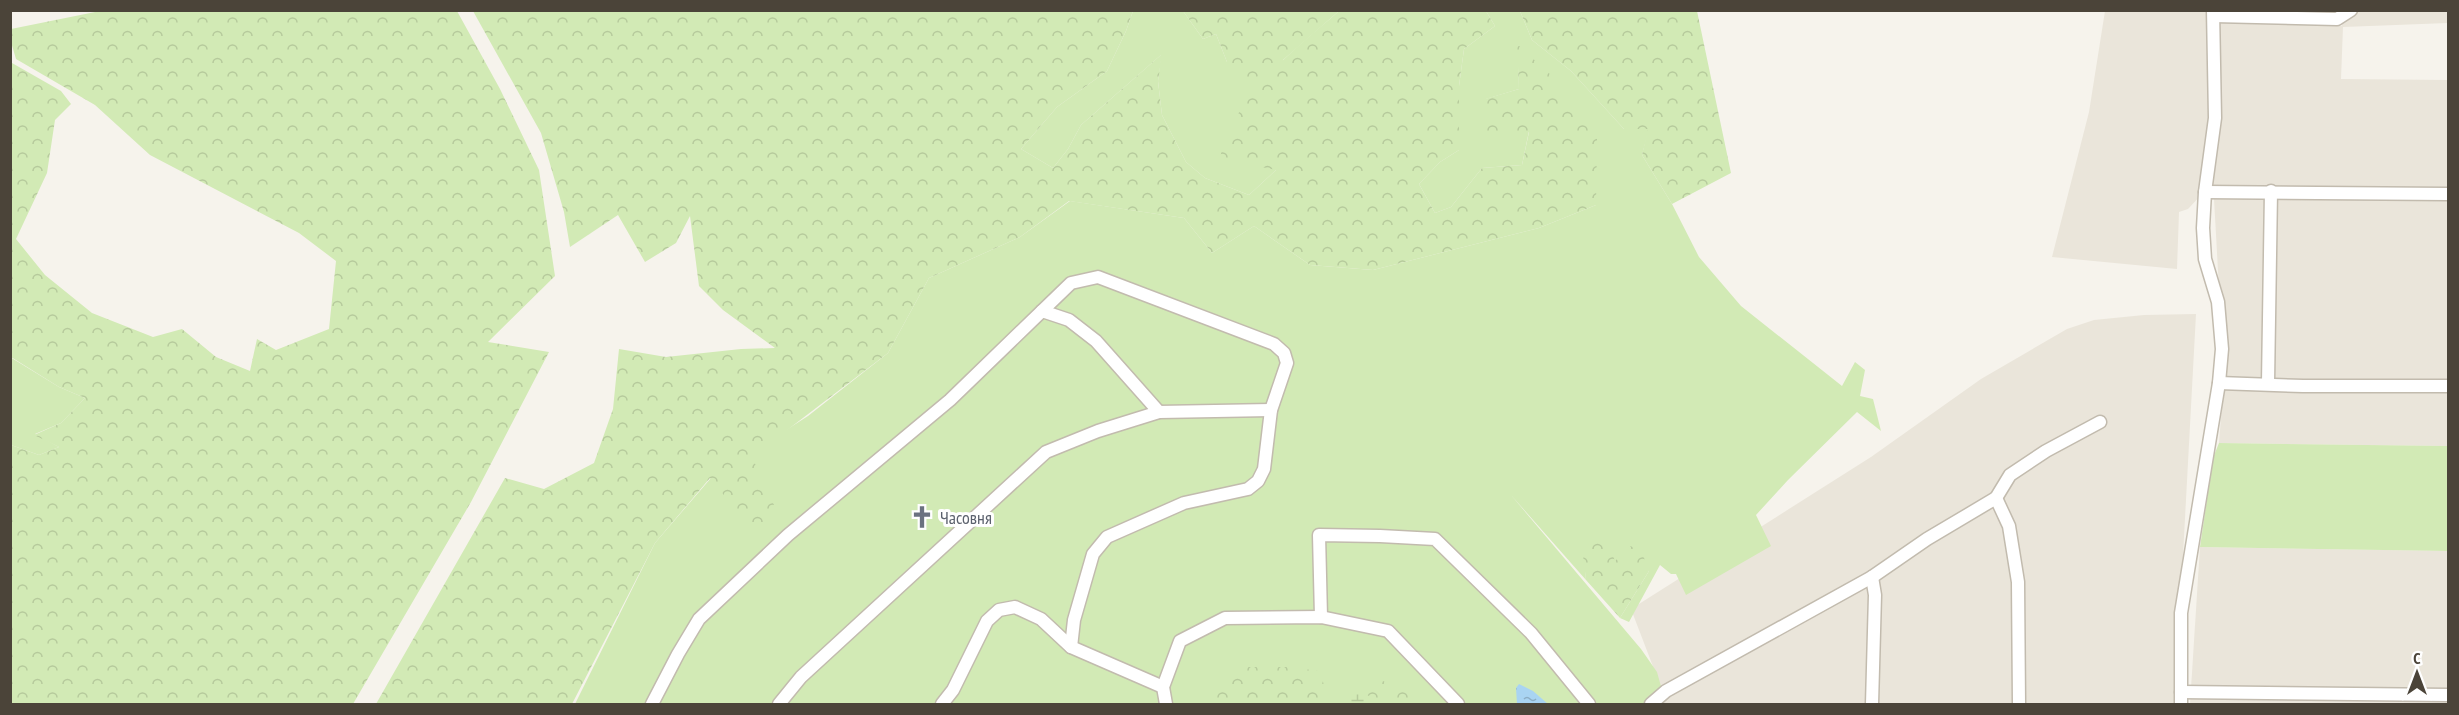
<svg xmlns="http://www.w3.org/2000/svg" width="2459" height="715" font-family="'PT Sans Narrow',sans-serif">
  <defs>
    <pattern id="forest-crowns" width="20" height="18" patternUnits="userSpaceOnUse" patternTransform="scale(1.5)"><rect width="20" height="18" fill="#d2eab5"/><path d="M2 6a3 3 0 1 1 6 0M12 15a3 3 0 1 1 6 0" fill="none" stroke="#b6ca9c"/></pattern>
    <pattern id="wetland-marsh" width="20" height="14" patternUnits="userSpaceOnUse" patternTransform="scale(1.5)"><rect width="20" height="14" fill="#d2eab5"/><path d="M1 5h8M5 5V1M11 12h8M15 12V8" fill="none" stroke="#b6ca9c"/></pattern>
    <pattern id="water-ripples" width="26" height="14" patternUnits="userSpaceOnUse" patternTransform="scale(1.5)"><rect width="26" height="14" fill="#a9d4f2"/><path d="M2 4q2-2 4 0t4 0M15 11q2-2 4 0t4 0" fill="none" stroke="#8caec5"/></pattern>
  </defs>
  <rect width="100%" height="100%" fill="#f6f3ec"/>
  <g fill="#eae5da">
    <path d="M2105,11H2209L2218,63L2219,22L2342,26L2337,11H2235H2448V23L2343,27L2341,79L2448,80V446L2219,443L2224,378L2213,181L2215,122L2203,193L2188,209L2179,212L2177,269L2052,257L2089,112Z"/>
    <path d="M2196,314L2175,704H1654L1662,690L1631,609L1871,457L1981,379L2067,329L2094,320L2144,315Z"/>
    <path d="M2200,547L2448,551V704H2190Z"/>
  </g>
  <g fill="#d2eab5">
    <path d="M1133,11H1183L1203,39L1216,34L1227,62L1332,11H1339L1283,60L1276,170L1249,195L1205,178L1186,162L1162,115L1158,81L1161,55L1081,125L1068,149L1053,168L1021,149L1057,107L1107,71L1126,31Z"/>
    <path d="M1486,11H1520L1532,40L1571,71L1624,129H1649L1642,155L1672,204L1699,257L1741,306L1842,386L1855,362L1865,370L1860,396L1873,399L1881,431L1857,412L1788,480L1756,515L1771,546L1686,595L1676,574H1671L1660,565L1629,622L1620,618L1649,571L1615,561L1585,569L1586,580L1511,495L1641,649L1657,672L1662,690L1643,704H575L655,543L711,478L808,416L888,353L929,278L1020,237L1070,201L1184,218L1212,253L1254,226L1310,265L1373,270L1539,228L1596,205L1518,45L1519,89L1486,99L1529,131L1522,165L1482,168L1451,207L1435,213L1419,184L1440,162L1459,150V86L1464,49L1495,26Z"/>
    <path d="M10,357L59,387L85,398L61,423L35,434L59,447L39,455L11,445Z"/>
    <path d="M2219,443L2448,446V551L2200,547L2213,458Z"/>
  </g>
  <g fill="url(#forest-crowns)">
    <path d="M105,10L457,11L500,89L539,170L555,276L488,342L549,352L471,502L353,704H11V445L39,455L59,447L34,435L61,423L85,398L59,387L11,357L12,63L61,91L71,104L55,120L47,173L16,239L45,275L92,313L153,337L182,329L216,357L250,371L257,339L276,350L329,329L336,261L299,233L150,155L95,105L16,59L11,42V29Z"/>
    <path d="M473,11H1133L1126,31L1107,71L1057,107L1021,149L1053,168L1068,149L1081,125L1162,54L1158,81L1162,115L1186,162L1205,178L1249,195L1276,170L1220,158C1234,95 1292,52 1339,11H1486L1495,26L1464,49L1459,86V150L1440,162L1419,184L1435,213L1451,207L1482,168L1522,165L1529,132L1487,138L1485,99L1519,89L1517,44L1552,76L1597,139L1596,205L1539,228L1373,270L1310,265L1254,226L1212,253L1184,218L1069,201L1020,237L929,278L888,353L752,457L774,505L758,537L710,478L655,543L572,704H376L505,478L544,489L594,463L613,409L619,349L666,357L741,349L775,348L723,310L699,286L690,216L676,243L645,262L618,215L570,247L564,212L541,133Z"/>
    <path d="M1183,11H1332L1248,85L1227,62L1216,34L1203,39Z"/>
    <path d="M1520,11H1697L1731,173L1672,204L1642,155L1648,129H1624L1571,71L1532,40Z"/>
    <path d="M1604,532L1615,561L1630,546L1641,550L1649,571L1620,618L1586,580L1583,555L1591,533Z"/>
    <path d="M1232,667H1290L1318,671C1325,680 1323,692 1331,700L1328,704H1200L1204,693Z"/>
    <path d="M1379,679L1421,700L1422,704H1386L1358,691L1367,682Z"/>
  </g>
  <path fill="url(#wetland-marsh)" d="M1358,691L1386,704C1371,704 1347,706 1335,698Z"/>
  <path fill="url(#water-ripples)" d="M1519,684L1533,691L1548,704H1517L1516,688Z"/>
  <g fill="none" stroke-linecap="round" stroke-linejoin="round">
    <g stroke="#c2bbae" stroke-width="15">
      <g id="minor">
        <path d="M2214,16L2337,19L2351,10"/>
        <path d="M2205,192L2448,194"/>
        <path d="M1042,311L1071,283L1098,277L1274,344L1284,353L1287,363L1271,410L1264,469L1258,481L1248,489L1184,503L1107,537L1093,554L1074,620L1071,647"/>
        <path d="M2219,383L2303,386H2448"/>
        <path d="M2268,383L2271,191"/>
        <path d="M1996,498L2009,526L2018,582L2019,704"/>
        <path d="M1321,617L1319,535L1380,536L1435,539L1531,633L1589,704"/>
        <path d="M2181,692L2448,695"/>
        <path d="M652,704L678,654L699,619L788,535L950,400L1042,311L1069,320L1096,341L1159,412"/>
        <path d="M779,704L801,677L1046,452L1098,431L1159,412L1271,410"/>
        <path d="M942,704L953,690L987,621L999,610L1015,607L1041,619L1071,647L1163,687"/>
        <path d="M1166,704L1163,687L1180,641L1225,618L1321,617L1388,631L1458,704"/>
        <path d="M1651,704L1666,691L1872,577L1927,539L1996,498L2010,475L2046,451L2100,422"/>
        <path d="M1872,704L1875,595L1872,577"/>
        <path d="M2181,704V613L2219,383L2222,349L2218,302L2205,259L2203,228L2205,192L2215,118L2213,10"/>
      </g>
    </g>
    <use href="#minor" stroke="#fff" stroke-width="12"/>
  </g>
  <defs>
    <g id="church-bare" transform="scale(1.8)"><path d="M-1.2-6h2.4v3.5h3.3v2.4h-3.3V6h-2.4V-.1h-3.3v-2.4h3.3Z" fill="#6b7280" stroke="#fff" stroke-width="2.5" paint-order="stroke"/></g>
  </defs>
  <g fill-rule="evenodd">
    <use href="#church-bare" x="922" y="517"/>
  </g>
  <g text-anchor="middle" dominant-baseline="central" stroke-width="6" stroke-linejoin="round" paint-order="stroke">
    <g font-size="18" fill="#5b616d" stroke="#fff" text-anchor="start">
      <text x="940" y="517">Часовня</text>
    </g>
  </g>
  <rect width="2459" height="715" fill="none" stroke="#4b4439" stroke-width="24"/>
  <g transform="translate(2417 673)" stroke="#ffffff" stroke-width="4.5" paint-order="stroke">
  <path d="M0-4.5L10 22L0 15L-10 22Z" fill="#4b4439"/>
  <text y="-9" font-size="16" font-weight="bold" text-anchor="middle" fill="#4b4439">С</text>
  </g>
</svg>
